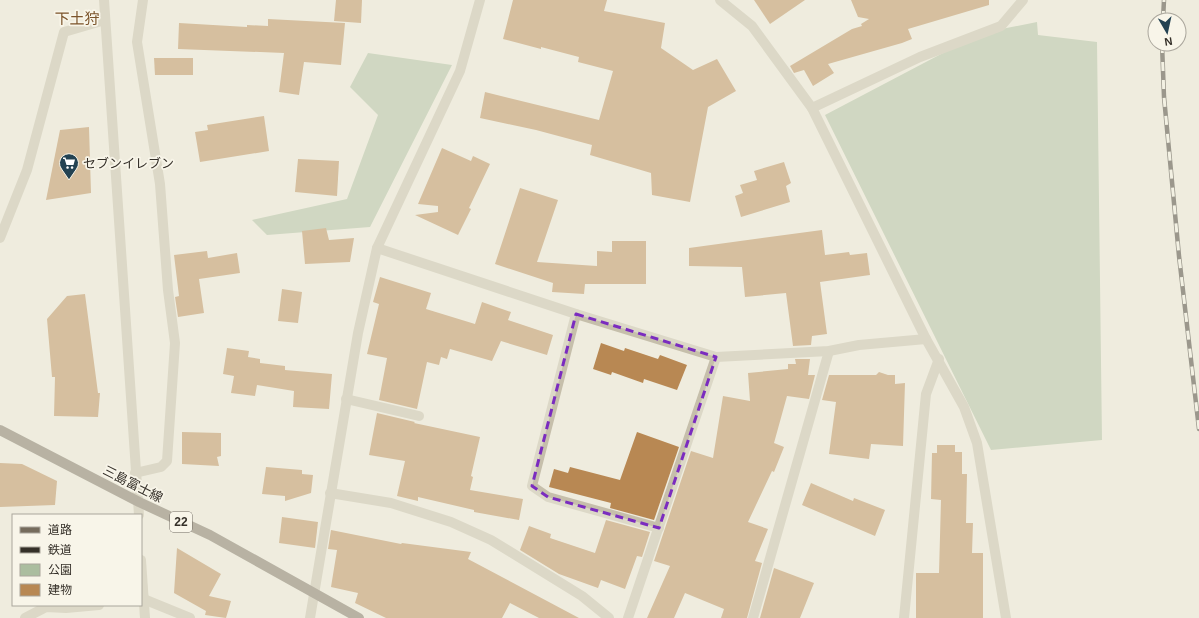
<svg xmlns="http://www.w3.org/2000/svg" width="1199" height="618" font-family="Helvetica,'Noto Sans JP',sans-serif">
  <rect width="100%" height="100%" fill="#efecde"/>
  <g fill="#abbd9f">
    <path d="M1037,22L1038,35L1097,42L1102,440L991,450L825,115L981,33Z"/>
    <path d="M368,53L452,65L370,227L267,235L252,220L347,199L378,115L350,87Z"/>
  </g>
  <g fill="#b88853">
    <path d="M336,0H362L361,23L334,21Z"/>
    <path d="M513,0H607L604,11L665,23L661,48L693,70L717,59L736,91L708,107L690,202L652,195L651,173L590,155L592,145L536,130L480,118L485,92L599,120L613,71L578,62L579,57L541,47V49L503,39Z"/>
    <path d="M754,0H805L770,24Z"/>
    <path d="M851,0H989V5L908,29L912,39L902,43L828,64L834,73L813,86L804,70L794,73L790,66L852,29L862,26L861,24L869,19L858,17Z"/>
    <path d="M268,19L345,23L341,65L304,62L299,95L279,92L284,53L178,49L179,23L247,27V25L268,26Z"/>
    <path d="M154,58H193V75H155Z"/>
    <path d="M264,116L269,151L200,162L195,132L208,130L207,125Z"/>
    <path d="M89,127L91,193L46,200L60,130Z"/>
    <path d="M442,148L471,161L473,156L490,164L469,208L471,209L458,235L415,215L438,212V206L418,204Z"/>
    <path d="M298,159L339,161L337,196L295,192Z"/>
    <path d="M784,162L791,183L786,186L790,202L741,217L735,196L743,193L740,185L757,180L754,171Z"/>
    <path d="M520,188L558,200L537,262L597,266V251L612,252V241H646V284H585L584,294L552,292L553,283L495,264Z"/>
    <path d="M326,228L329,240L354,238L350,262L305,264L302,231Z"/>
    <path d="M822,230L825,255L849,252L850,255L867,253L870,275L820,282L827,334L812,336L811,345L793,346L786,293L745,297L742,267L689,266V248Z"/>
    <path d="M207,251L208,258L237,253L240,273L199,279L204,313L178,317L175,297L179,296L174,255Z"/>
    <path d="M380,277L431,293L426,309L475,324L482,302L511,312L508,320L553,335L547,355L501,341L492,361L450,349L447,359L441,357L439,365L427,362L417,409L379,400L387,358L367,354L379,304L373,302Z"/>
    <path d="M282,289L302,292L298,323L278,321Z"/>
    <path d="M85,294L98,393H100L98,417L54,416L55,377H52L47,319L67,296Z"/>
    <path d="M601,343L624,351L625,348L658,359L660,355L687,365L677,390L644,379L643,383L612,372L611,375L593,369Z"/>
    <path d="M227,348L249,351L248,357L260,359V363L285,366V370L332,374L329,409L293,407L294,391L257,385L255,396L231,393L234,376L223,374Z"/>
    <path d="M795,359H810L808,375H815L809,399L787,396L774,443L784,447L774,472L772,471L748,522L768,529L755,561L762,563L747,618H721L724,609L685,593L674,618H647L670,566L654,561L691,451L713,458L723,396L750,401L748,373L788,369V364H796Z"/>
    <path d="M879,372L888,375H895V384L905,383L903,446L871,444L869,459L829,454L836,402L822,400L829,375H876Z"/>
    <path d="M377,413L415,422L414,423L480,437L471,476L473,477L470,490L523,499L519,520L474,512V510L418,497V501L397,496L405,461L369,455Z"/>
    <path d="M182,432L221,433V456L217,457L219,466L182,464Z"/>
    <path d="M637,432L679,447L654,520L610,508L611,503L549,487L554,469L568,473L570,467L620,480Z"/>
    <path d="M937,445H955V452H962V474H967L966,523H973L972,553H983V618H916V573H939L941,500L931,499L932,453H937Z"/>
    <path d="M0,463L22,464L57,481L55,505L0,507Z"/>
    <path d="M266,467L302,470V474L313,475L311,493L285,501V496L262,494Z"/>
    <path d="M811,483L853,501L854,498L885,510L875,536L802,505Z"/>
    <path d="M282,517L318,522L315,548L279,543Z"/>
    <path d="M606,520L650,532L642,557L637,556L625,589L601,580L598,588L559,574L520,550L529,526L551,534L550,538L595,553Z"/>
    <path d="M331,530L401,544L402,543L471,552L468,559L579,618H539L510,603L502,618H386L355,603L358,593L331,587L337,550L328,549Z"/>
    <path d="M177,548L221,574L209,596L231,601L226,618L205,615L206,611L174,593Z"/>
    <path d="M774,568L814,583L800,618H760Z"/>
  </g>
  <g fill="none" stroke-linecap="round" stroke-linejoin="round">
    <g stroke="#c6bfab" stroke-width="10">
      <path d="M0,238L27,170L64,32L105,20"/>
      <path d="M346,399L419,416"/>
      <path d="M330,493L391,503L451,522L491,540L582,596L609,618"/>
    </g>
    <g stroke="#c6bfab" stroke-width="10">
      <path d="M812,108L920,57L1001,26L1023,0"/>
      <path d="M377,248L576,314L716,357L829,351L859,345L926,339L812,108L752,26L720,0"/>
      <path d="M576,314L532,486L548,497L659,528"/>
      <path d="M135,473L161,467L167,461L175,343L168,290L160,184L137,42L143,0"/>
      <path d="M141,598L190,618"/>
      <path d="M25,618L46,607L66,608L99,605"/>
      <path d="M310,618L358,333L377,248L460,71L480,0"/>
      <path d="M628,618L716,357"/>
      <path d="M753,618L829,351"/>
      <path d="M904,618L926,394L939,359"/>
    </g>
    <g stroke="#c6bfab" stroke-width="10">
      <path d="M104,0L139,515"/>
      <path d="M926,339L964,407L977,443L1006,618"/>
      <path d="M141,560L145,618"/>
    </g>
    <path stroke="#756b5c" stroke-width="10" d="M0,430L139,502L210,535L359,618"/>
    <g stroke="#353029" stroke-width="4.5">
      <g id="rail">
        <path d="M1163,20L1164,0"/>
        <path d="M1162,44L1164,97L1179,256L1199,429"/>
      </g>
    </g>
    <use href="#rail" stroke="#f8f5e9" stroke-width="3" stroke-dasharray="9" stroke-linecap="butt"/>
  </g>
  <path d="M0 0H1199V618H0ZM576,314L716,357L659,528L548,497L532,486Z" fill="#efecde" fill-opacity=".55" fill-rule="evenodd"/>
  <path fill="none" stroke="#7b2cbf" stroke-width="3" stroke-dasharray="8 5" stroke-linejoin="round" d="M576,314L716,357L659,528L548,497L532,486Z"/>
  <defs>
    <g id="supermarket-pin" transform="scale(1)"><path d="M0 17L-7.5 6A9.5 9.5 0 1 1 7.5 6Z" fill="#234252" stroke="#f8f5e9"/><path d="M-6-5.5h2.5l.6 2H6L4.5 2H-2.5L-4.4-4H-6ZM-1.5 3.2a1.3 1.3 0 1 0 .1 0ZM3 3.2a1.3 1.3 0 1 0 .1 0Z" fill="#fff"/></g>
  </defs>
  <g fill-rule="evenodd">
    <use href="#supermarket-pin" x="69" y="163"/>
  </g>
  <g text-anchor="middle" dominant-baseline="central" stroke-width="3.5" stroke-linejoin="round" paint-order="stroke">
    <rect fill="#f8f5e9" stroke="#706b63" stroke-width="1" x="170" y="512" width="22" height="20" rx="3"/>
    <g font-size="12" font-weight="bold" fill="#353029">
      <text x="181" y="522">22</text>
    </g>
    <g font-size="13" fill="#353029" stroke="#f8f5e9" text-anchor="start">
      <text x="83" y="163">セブンイレブン</text>
    </g>
    <g font-size="13" fill="#353029" stroke="#f8f5e9">
      <text transform="translate(133 484) rotate(27)">三島富士線</text>
    </g>
    <g font-size="15" fill="#7b542b" stroke="#f8f5e9">
      <text x="77" y="18">下土狩</text>
    </g>
  </g>
  <rect x="12" y="514" width="130" height="92" fill="#f8f5e9" stroke="#aaa69c"/>
  <rect x="20" y="527" width="20" height="6" fill="#756b5c" stroke="#aaa69c"/>
  <text x="48" y="534" font-size="12" fill="#353029">道路</text>
  <rect x="20" y="547" width="20" height="6" fill="#353029" stroke="#aaa69c"/>
  <text x="48" y="554" font-size="12" fill="#353029">鉄道</text>
  <rect x="20" y="564" width="20" height="12" fill="#abbd9f" stroke="#aaa69c"/>
  <text x="48" y="574" font-size="12" fill="#353029">公園</text>
  <rect x="20" y="584" width="20" height="12" fill="#b88853" stroke="#aaa69c"/>
  <text x="48" y="594" font-size="12" fill="#353029">建物</text>
  <g transform="translate(1167 32) rotate(171)"><circle r="19" fill="#f8f5e9" stroke="#aaa69c"/>
  <path d="M0-3L7 15L0 10L-7 15Z" fill="#234252"/>
  <text y="-6" font-size="11" font-weight="bold" text-anchor="middle" fill="#353029">N</text>
  </g>
</svg>
